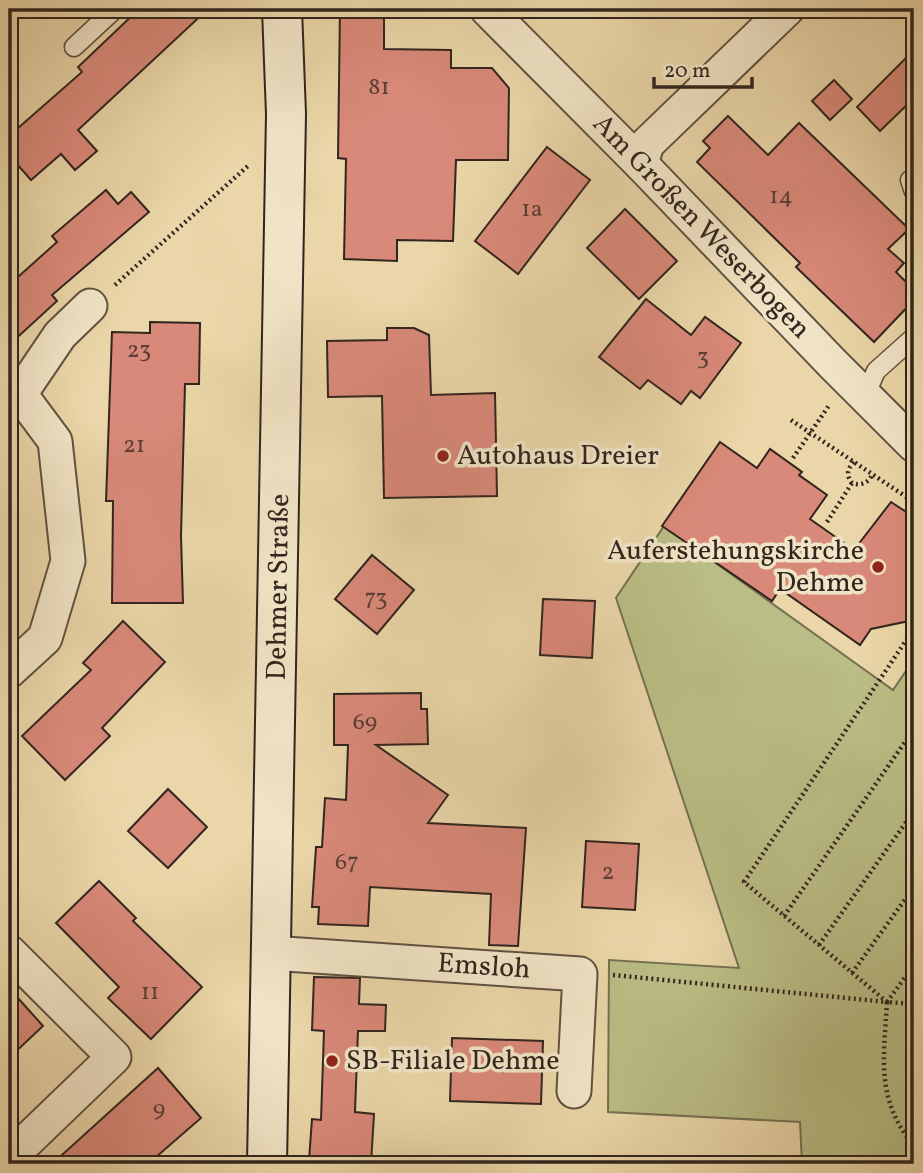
<svg xmlns="http://www.w3.org/2000/svg" width="923" height="1173" font-family="Vollkorn,serif">
  <rect width="100%" height="100%" fill="#ead6a8"/>
  <filter id="stains"><feTurbulence type="fractalNoise" baseFrequency=".00286" numOctaves="4"/><feColorMatrix values="0 0 0 0 .2 0 0 0 0 .09 0 0 0 0 .02 0 0 0 .5 -.17"/></filter>
  <radialGradient id="worn" r=".72"><stop offset=".6" stop-color="#630" stop-opacity="0"/><stop offset="1" stop-color="#630" stop-opacity=".3"/></radialGradient>
  <path fill="#babd85" stroke="#767152" stroke-width="2" d="M664,526L893,690L914,659V1164H802L800,1122L608,1112L609,960L739,968L616,598Z"/>
  <g fill="#d98979" stroke="#32251f" stroke-width="2">
    <path d="M139,9H208L78,130L97,151L75,170L61,154L31,180L9,155V136L82,72L78,67Z"/>
    <path d="M340,9H384V49L451,50V68H492L509,88L508,160H456L453,241L397,240V261L344,259L346,159L338,158Z"/>
    <path d="M914,50V98L880,131L857,107Z"/>
    <path d="M834,80L852,99L830,120L812,101Z"/>
    <path d="M728,116L768,155L799,123L909,229L888,249L904,263L896,272L914,290V300L874,342L796,267L800,263L697,162L710,148L703,141Z"/>
    <path d="M547,147L590,180L518,274L475,241Z"/>
    <path d="M106,190L118,204L131,192L149,212L52,295L57,301L9,345V285L57,242L52,236Z"/>
    <path d="M625,209L677,261L639,299L587,248Z"/>
    <path d="M646,299L691,335L705,317L741,343L700,398L691,391L681,404L648,380L640,389L599,357Z"/>
    <path d="M150,322L200,323L199,384H185L181,536L183,603H112L113,501H106L112,332L150,333Z"/>
    <path d="M387,328H414L429,335L431,395L495,393L497,496L384,498L382,396L328,397L327,341L387,340Z"/>
    <path d="M720,442L757,468L770,449L802,472L799,475L827,495L810,519L854,550L891,502L914,517V612L909,621L871,629L860,645L780,589L772,601L662,526Z"/>
    <path d="M372,555L414,590L377,634L335,599Z"/>
    <path d="M543,599L595,601L592,658L540,655Z"/>
    <path d="M123,621L165,662L102,728L110,736L65,780L22,736L91,670L83,663Z"/>
    <path d="M421,693V709H427L428,744L376,745L448,795L428,823L526,828L518,946L489,945L491,894L370,887L368,926L318,924L319,907H312L316,847H322L325,798L346,800L348,745H334V694Z"/>
    <path d="M168,789L207,827L168,868L128,831Z"/>
    <path d="M586,841L639,844L635,910L582,907Z"/>
    <path d="M99,881L136,918L133,921L202,987L151,1039L108,998L119,987L56,923Z"/>
    <path d="M314,977L360,978L359,1004L386,1005L385,1031H358L355,1112L374,1114L371,1164L309,1160L312,1119L321,1120L324,1031L312,1030Z"/>
    <path d="M9,988L43,1026L9,1058Z"/>
    <path d="M452,1038L543,1041L541,1104L450,1101Z"/>
    <path d="M158,1068L201,1118L148,1164H52Z"/>
  </g>
  <g fill="none" stroke-linecap="round" stroke-linejoin="round">
    <g stroke="#605141" stroke-width="21">
      <g id="lane">
        <path d="M74,47L115,9"/>
        <path d="M910,180L914,192"/>
        <path d="M865,396L876,371L914,337"/>
      </g>
    </g>
    <g stroke="#605141" stroke-width="37">
      <g id="street">
        <path d="M487,9L641,164L832,363L914,445"/>
        <path d="M641,164L647,144L787,9"/>
        <path d="M9,671L45,638L68,561L55,441L20,394L60,335L90,306"/>
        <path d="M9,952L114,1057L9,1158"/>
        <path d="M271,953L580,974L574,1091"/>
      </g>
    </g>
    <g stroke="#32251f" stroke-width="42">
      <path id="secondary" d="M267,1164L286,114L282,9"/>
    </g>
    <g stroke="#32251f" stroke-width="4.5" stroke-dasharray="2 3.5" stroke-linecap="butt">
      <path d="M115,285L249,165"/>
      <path d="M791,420L914,502"/>
      <path d="M793,458L830,404"/>
      <path d="M854,462C847,469 846,475 852,483C861,486 868,483 872,475"/>
      <path d="M907,507L914,488"/>
      <path d="M827,522L852,483"/>
      <path d="M784,916L914,729"/>
      <path d="M819,945L914,811"/>
      <path d="M852,973L914,887"/>
      <path d="M613,975L887,1002L744,882L909,636L914,633"/>
      <path d="M887,1002L914,965"/>
      <path d="M914,1004L887,1002C884,1058 875,1099 914,1146"/>
    </g>
    <use href="#lane" stroke="#f1e4c6" stroke-width="18"/>
    <use href="#street" stroke="#f1e4c6" stroke-width="33"/>
    <use href="#secondary" stroke="#f1e4c6" stroke-width="38"/>
  </g>
  <g fill="#8f2418" stroke="#f1e4c6" stroke-width="2.5">
    <circle cx="443" cy="456" r="7"/>
    <circle cx="878" cy="567" r="7"/>
    <circle cx="332" cy="1061" r="7"/>
  </g>
  <g text-anchor="middle" dominant-baseline="central" stroke-width="7" stroke-linejoin="round" paint-order="stroke">
    <g font-size="24" fill="#5c3e36">
      <text x="379" y="88">81</text>
      <text x="781" y="197">14</text>
      <text x="532" y="210">1a</text>
      <text x="139" y="351">23</text>
      <text x="703" y="358">3</text>
      <text x="134" y="446">21</text>
      <text x="376" y="599">73</text>
      <text x="365" y="723">69</text>
      <text x="347" y="863">67</text>
      <text x="608" y="873">2</text>
      <text x="150" y="993">11</text>
      <text x="159" y="1110">9</text>
    </g>
    <g font-size="28" fill="#32251f" stroke="#f1e4c6">
      <text transform="translate(701 227) rotate(46)">Am Großen Weserbogen</text>
      <text transform="translate(279 587) rotate(-89)">Dehmer Straße</text>
      <text transform="translate(484 967) rotate(4)">Emsloh</text>
    </g>
    <g font-size="28" fill="#32251f" stroke="#f1e4c6" text-anchor="start">
      <text x="457" y="456">Autohaus Dreier</text>
      <text x="864" y="551" text-anchor="end">Auferstehungskirche<tspan x="864" dy="32">Dehme</tspan></text>
      <text x="346" y="1061">SB-Filiale Dehme</text>
    </g>
  </g>
  <rect width="923" height="1173" fill="none" stroke="#ead6a8" stroke-width="35"/>
  <rect x="10" y="10" width="902" height="1152" fill="none" stroke="#32251f" stroke-width="3.5"/>
  <rect x="18" y="18" width="888" height="1138" fill="none" stroke="#32251f" stroke-width="2"/>
  <path d="M654 77v10h98v-10" fill="none" stroke="#32251f" stroke-width="3.5"/>
  <text x="664" y="77" font-size="21" fill="#32251f" stroke="#f1e4c6" stroke-width="5" paint-order="stroke">20 m</text>
  <rect width="100%" height="100%" filter="url(#stains)"/>
  <rect width="100%" height="100%" fill="url(#worn)"/>
</svg>
